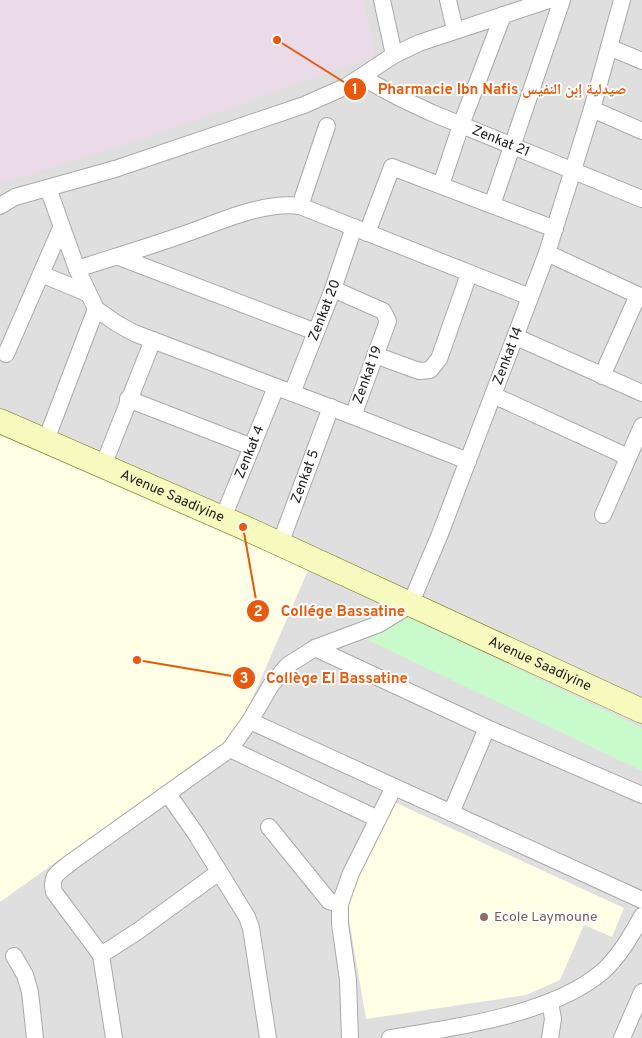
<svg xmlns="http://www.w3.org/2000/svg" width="642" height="1038" font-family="Overpass,'Noto Naskh Arabic',sans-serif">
  <rect width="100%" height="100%" fill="#f2efe9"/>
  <rect fill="#e0dfdf" x="0" y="0" width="642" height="1038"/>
  <path fill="#ebdbe8" d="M0,0H364L375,56L140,140L0,184Z"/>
  <g fill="#ffffe5">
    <path d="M0,435L308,570L238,732L0,902Z"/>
    <path d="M392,801L624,908L612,937L584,925L560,980L526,995L366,1019L345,896Z"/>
  </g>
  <path fill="#c8facc" d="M408,617L642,728V771L368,640Z"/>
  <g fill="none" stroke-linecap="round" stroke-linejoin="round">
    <g stroke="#a9a9a9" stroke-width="18">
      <g id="minor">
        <path d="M382,0L394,55"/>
        <path d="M448,0L455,30"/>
        <path d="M609,47L642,61"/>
        <path id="s1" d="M361,77L400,98L432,113L642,199"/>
        <path d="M592,109L642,131"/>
        <path d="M441,185L461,125L503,15"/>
        <path d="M48,188L77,269L96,309L116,323L134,333L353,416L468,461"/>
        <path d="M492,205L562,0"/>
        <path d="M0,206L15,197L115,169L304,105L347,86L394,55L419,43L549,0"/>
        <path d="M300,206L327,126"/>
        <path d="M367,233L392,167L555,229"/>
        <path d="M547,253L642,297"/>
        <path d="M119,257L316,332"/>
        <path d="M77,269C111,258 145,248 179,236C216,224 261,201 300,206L530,297"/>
        <path d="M41,274L87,293"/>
        <path d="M333,289L383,311L388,321L353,416"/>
        <path d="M516,337L642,393"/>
        <path d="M6,354L61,228"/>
        <path d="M375,355L419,371L430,370L439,359L469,274"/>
        <path d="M602,376L638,295"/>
        <path id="s2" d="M292,393L333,289L354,227"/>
        <path d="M493,395L628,457"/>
        <path d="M128,399L252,447"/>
        <path d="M46,440L96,309"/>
        <path d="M103,466L153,340"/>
        <path d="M603,515L642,426"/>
        <path id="s3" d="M223,518L276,387"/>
        <path id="s4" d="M280,544L331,407"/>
        <path d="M315,648L487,728L642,795"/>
        <path d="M250,721L642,900"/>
        <path d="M230,749L378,819"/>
        <path d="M168,794L196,834L247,917L251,928L268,1038"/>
        <path d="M451,813L487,728"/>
        <path d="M269,827L329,901L340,904"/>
        <path d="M101,955L138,931L219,872"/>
        <path d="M14,956L25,975L30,992L35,1038"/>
        <path id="s5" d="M114,1038L101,955L54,892C50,875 58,873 70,863L230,749L250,721L271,685L288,665L315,648L379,624L410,605L440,534L547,253L592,109L622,0"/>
        <path d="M350,1038L348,980L340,924V904L351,873L394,787"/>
        <path d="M390,1038C454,1028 553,1014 602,972C619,957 631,936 642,916"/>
        <path d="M550,1038L553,1019L550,1002"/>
        <path d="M622,1038L642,992"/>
      </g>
    </g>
    <g stroke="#707d05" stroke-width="25">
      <g id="secondary">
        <path id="s6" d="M0,421L243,527L642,711"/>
      </g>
    </g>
    <use href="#minor" stroke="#fff" stroke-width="16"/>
    <use href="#secondary" stroke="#f7fabf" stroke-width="24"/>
  </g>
  <circle fill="#8d6e63" stroke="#fff" stroke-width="2" cx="484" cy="917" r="5"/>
  <g text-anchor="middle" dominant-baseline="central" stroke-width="4" stroke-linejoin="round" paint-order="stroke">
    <g font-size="14" fill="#222" stroke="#fff">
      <text stroke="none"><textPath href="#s1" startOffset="154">Zenkat 21</textPath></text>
      <text stroke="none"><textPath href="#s2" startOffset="89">Zenkat 20</textPath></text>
      <text stroke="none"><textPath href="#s5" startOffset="902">Zenkat 14</textPath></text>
      <text transform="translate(368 375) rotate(-70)">Zenkat 19</text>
      <text stroke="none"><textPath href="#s3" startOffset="71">Zenkat 4</textPath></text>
      <text stroke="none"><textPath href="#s4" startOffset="72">Zenkat 5</textPath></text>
      <text stroke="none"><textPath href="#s6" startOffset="188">Avenue Saadiyine</textPath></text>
      <text stroke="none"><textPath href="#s6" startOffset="592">Avenue Saadiyine</textPath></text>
    </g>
    <g font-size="14" fill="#785e54" stroke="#fff" text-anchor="start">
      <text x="494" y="917">Ecole Laymoune</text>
    </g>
  </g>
  <path fill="none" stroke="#e8590c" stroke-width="2" d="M277 40L355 89M243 527L258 611M137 660L244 678"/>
  <g fill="#e8590c" stroke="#fff" stroke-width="2">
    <circle cx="277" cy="40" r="5"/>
    <circle cx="243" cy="527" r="5"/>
    <circle cx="137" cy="660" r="5"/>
    <circle cx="355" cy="89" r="12"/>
    <circle cx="258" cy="611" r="12"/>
    <circle cx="244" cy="678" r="12"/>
  </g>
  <g font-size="15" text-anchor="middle" font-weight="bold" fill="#fff">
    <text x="355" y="94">1</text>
    <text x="258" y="616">2</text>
    <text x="244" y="683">3</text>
  </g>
  <g font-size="15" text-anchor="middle" font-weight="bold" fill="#e8590c" stroke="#fff" stroke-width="4" stroke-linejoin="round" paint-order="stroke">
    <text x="502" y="94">Pharmacie Ibn Nafis صيدلية إبن النفيس</text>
    <text x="343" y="616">Collége Bassatine</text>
    <text x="337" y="683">Collège El Bassatine</text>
  </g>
</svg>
